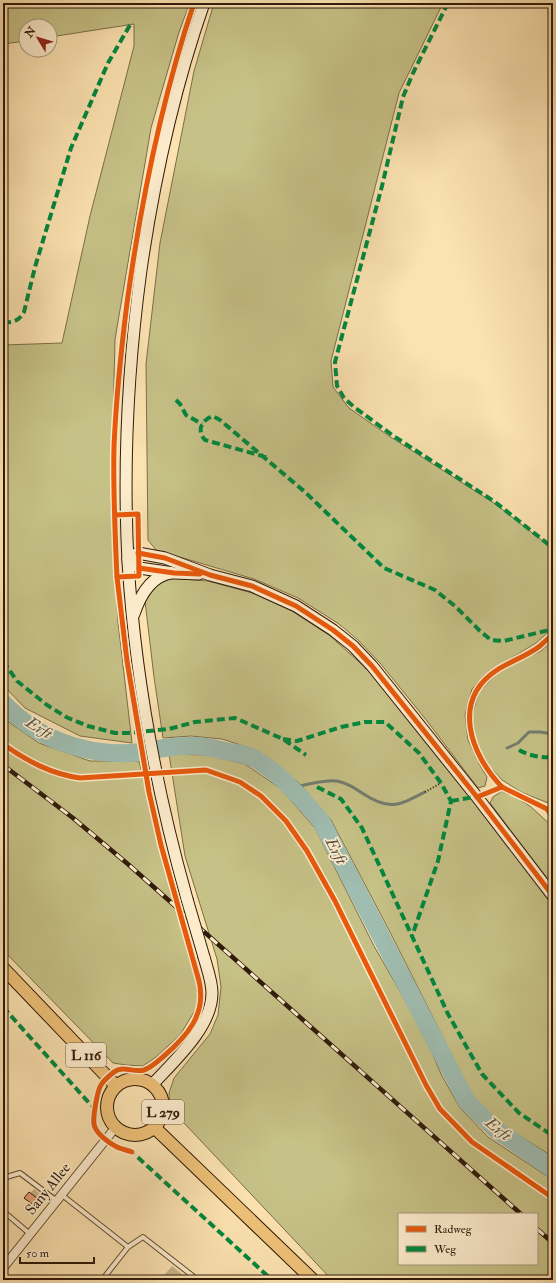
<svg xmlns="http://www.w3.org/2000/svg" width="556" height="1283" font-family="'IM FELL Double Pica',serif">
  <rect width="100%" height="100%" fill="#fbe2b0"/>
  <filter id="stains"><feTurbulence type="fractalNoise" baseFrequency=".005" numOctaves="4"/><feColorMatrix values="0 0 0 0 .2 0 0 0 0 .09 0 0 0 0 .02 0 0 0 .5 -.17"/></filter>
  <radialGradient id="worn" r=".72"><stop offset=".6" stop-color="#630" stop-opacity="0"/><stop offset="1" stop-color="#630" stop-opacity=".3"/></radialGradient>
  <g fill="#c6c186" stroke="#7b6e48" fill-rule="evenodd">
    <path d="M3,3H190L179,32L151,128L115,339L111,504L118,622L132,743L80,736L25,708L3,685V345L62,343L90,216L134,46V24L50,37V26H26V41L3,44Z"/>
    <path d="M214,3H443L399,93L331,361L333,387L349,408L389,436L494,503L553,549V628L536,643L495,668L472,689L465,715L468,740L481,767L487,777L485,786L478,788L427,721L380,663L358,640L339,624L298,598L254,579L156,550L148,540L146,364L160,243L194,71Z"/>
    <path d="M171,578L208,581L252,593L292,611L329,635L368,670L473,801L553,905V1157L498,1122L473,1097L391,934L331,820L298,782L256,750L222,739L191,736L163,738L154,677L145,601L157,585Z"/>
    <path d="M553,640V805L521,792L502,780L490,767L479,749L475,738L472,717L478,693L497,673L541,651Z"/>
    <path d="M3,718L39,743L90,761H139L162,856L189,958L196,981L199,1004L180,1035L156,1057L143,1066L126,1065L113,1063L3,950Z"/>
    <path d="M169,754L207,755L245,764L281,789L315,828L374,946L422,1030L442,1076L460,1108L488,1137L553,1180V1280H332L184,1123L170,1106L169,1093L174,1078L210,1034L218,1015L221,987L217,959L185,856ZM399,1214H537V1264H399Z"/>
    <path d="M502,791L517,798L530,806L553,827V886L490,803L493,797Z"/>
  </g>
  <g fill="#0003">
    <path d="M34,1189L44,1197L40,1202L26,1198Z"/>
    <path d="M172,1266L189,1280H160Z"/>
  </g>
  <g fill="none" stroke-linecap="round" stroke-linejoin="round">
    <g stroke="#737c6e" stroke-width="3">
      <path d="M507,748L518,743L529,732H540L553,734"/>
      <path d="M292,788C304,785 325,779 337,781C347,783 355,788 362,793C389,811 398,806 425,792"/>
    </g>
    <path stroke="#9fbdb1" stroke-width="18" d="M3,703C36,738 82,755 129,753C148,752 167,746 186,746C199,745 213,748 225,751C235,753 246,754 255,759C281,774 301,798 321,821L467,1102L495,1129L553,1169"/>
  </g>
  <path fill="#e7a175" stroke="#301a0a" d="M29,1192L41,1201L36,1207L24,1198Z"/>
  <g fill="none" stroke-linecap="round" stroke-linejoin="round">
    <g stroke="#634c34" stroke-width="6">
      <g id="lane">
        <path d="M3,1178L20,1173L57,1201"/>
        <path d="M62,1195L128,1247"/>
        <path d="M3,1211L30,1234"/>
        <path d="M102,1280L128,1247L143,1237L198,1280"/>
      </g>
    </g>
    <g stroke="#634c34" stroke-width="10">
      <path id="street" d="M3,1268L115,1128"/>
    </g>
    <g stroke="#301a0a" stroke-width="13">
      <g id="secondary">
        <path d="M128,559L138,553L165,558L210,575L252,586L296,606L333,630L353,646L372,666L477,797L553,896"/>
        <path d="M128,559L139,568L174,573L199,574"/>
        <path d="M134,614C140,596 151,576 171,573"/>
        <path d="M187,899C156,789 135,676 128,562C123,465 128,366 141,270C154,180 174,89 204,3"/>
        <path d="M153,1084C175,1060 212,1027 212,993C212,981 207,968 204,957"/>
      </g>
    </g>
    <g stroke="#301a0a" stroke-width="14">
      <g id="primary">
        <path d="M3,968L116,1086"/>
        <circle cx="135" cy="1107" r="28"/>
        <path d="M155,1128L313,1280"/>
      </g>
    </g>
    <path stroke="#301a0a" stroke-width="2" stroke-dasharray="1 2" stroke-linecap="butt" d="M425,792L441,783"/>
    <use href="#lane" stroke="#fceccc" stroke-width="4"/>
    <use href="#street" stroke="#fceccc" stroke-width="8"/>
    <use href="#secondary" stroke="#fceccc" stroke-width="11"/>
    <use href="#primary" stroke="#eec178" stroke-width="12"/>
    <g stroke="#301a0a" stroke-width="4.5">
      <g id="rail">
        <path d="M3,765L73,818L129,865L521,1214"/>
        <path d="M537,1229L553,1243"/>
      </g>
    </g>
    <use href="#rail" stroke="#fceccc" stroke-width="3" stroke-dasharray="9" stroke-linecap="butt"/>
    <g stroke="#301a0a" stroke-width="13" stroke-linecap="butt">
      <path id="secondary-bridge" d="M187,899L204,957"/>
    </g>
    <use href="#secondary-bridge" stroke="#fceccc" stroke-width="11"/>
    <g stroke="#00873e" stroke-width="4" stroke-dasharray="8 4" stroke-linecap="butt">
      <path d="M448,3L413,73L403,97L382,186L335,362L337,386L344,398L354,407L392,435L495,502L553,548"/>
      <path d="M3,322C13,323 19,321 24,312L35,267L71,148L108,63L130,25"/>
      <path d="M176,400L180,404L186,415L202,424"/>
      <path d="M266,457L205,440C196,430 202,420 213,416L220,420L305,492L384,568L435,590L455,606L480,631L491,640L504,641L553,629"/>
      <path d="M3,661L17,681L47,705L66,717L88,726L115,733H128L169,729L195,722L235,718L283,739L306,755"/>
      <path d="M283,739L297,741L341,727L365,722H385L419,753L441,783L451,801L438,861L412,936"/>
      <path d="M519,750C530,756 540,758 553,757"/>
      <path d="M317,787L341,799L362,828L448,1014L482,1074L519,1113L553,1136"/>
      <path d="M451,801L480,796"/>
      <path d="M3,1007L90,1104L95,1108"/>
      <path d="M128,1151L132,1152L272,1280"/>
    </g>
    <g stroke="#fceccc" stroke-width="8">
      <g id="cycleway">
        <path d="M115,515L138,514L139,576L117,577C115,534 113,491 114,447C116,399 121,351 127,303C141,201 161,101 194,3"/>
        <path d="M138,553L165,558L210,575L252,586L296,606L333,630L353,646L372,666L477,797L553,896"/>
        <path d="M139,568L174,573L200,574"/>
        <path d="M117,577L127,661L149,792L161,845L199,981C207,1014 187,1036 164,1056C158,1061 151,1068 144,1070C134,1073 123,1065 114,1072C100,1083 99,1086 96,1102C95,1109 93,1117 94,1124C95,1133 109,1143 117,1147C121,1149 127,1150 132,1152"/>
        <path d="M3,744C27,761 51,774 80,778L206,770L240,782L261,796L286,821L307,851L335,901L426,1085L440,1109L472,1142L553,1198"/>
        <path d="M502,787C470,754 451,700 497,670C511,661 527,656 540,646C544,642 549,638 553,634"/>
        <path d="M477,797L502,787L547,809L553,819"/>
      </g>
    </g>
    <use href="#cycleway" stroke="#e8590c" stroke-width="5"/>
  </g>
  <g text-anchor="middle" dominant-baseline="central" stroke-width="3.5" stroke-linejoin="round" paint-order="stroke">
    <g fill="#fceccc" stroke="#6d5944" stroke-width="1">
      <rect x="66" y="1043" width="40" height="24" rx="3"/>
      <rect x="142" y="1100" width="42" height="24" rx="3"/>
    </g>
    <g font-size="14" font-weight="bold" fill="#301a0a">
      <text x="86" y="1055">L 116</text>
      <text x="163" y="1112">L 279</text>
    </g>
    <g font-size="15" fill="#301a0a" stroke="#fceccc">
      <text transform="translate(48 1189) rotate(-51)">Sany Allee</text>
    </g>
    <g font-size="16" font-style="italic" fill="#575344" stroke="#fceccc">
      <text transform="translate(39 728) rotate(32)">Erft</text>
      <text transform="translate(336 851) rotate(63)">Erft</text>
      <text transform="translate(498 1129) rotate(39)">Erft</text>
    </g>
  </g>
  <rect width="556" height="1283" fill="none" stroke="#fbe2b0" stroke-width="16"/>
  <rect x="4" y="4" width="548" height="1275" fill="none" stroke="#301a0a" stroke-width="2"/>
  <rect x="8" y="8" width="540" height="1267" fill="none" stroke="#301a0a"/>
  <rect x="398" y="1213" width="140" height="52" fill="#fceccc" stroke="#aa987e"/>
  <rect x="406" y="1226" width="20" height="6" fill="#e8590c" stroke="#aa987e"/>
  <text x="434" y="1233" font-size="12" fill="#301a0a">Radweg</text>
  <rect x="406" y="1246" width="20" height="6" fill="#00873e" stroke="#aa987e"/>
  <text x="434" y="1253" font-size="12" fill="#301a0a">Weg</text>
  <g transform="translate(38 38) rotate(308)"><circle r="19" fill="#fceccc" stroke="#aa987e"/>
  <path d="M0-3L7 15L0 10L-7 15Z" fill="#8f2418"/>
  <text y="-6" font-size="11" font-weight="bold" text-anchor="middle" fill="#301a0a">N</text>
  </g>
  <path d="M20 1257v6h74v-6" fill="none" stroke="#301a0a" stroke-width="2"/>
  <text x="26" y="1257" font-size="12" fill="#301a0a" stroke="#fceccc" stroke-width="3" paint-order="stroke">50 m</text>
  <rect width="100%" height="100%" filter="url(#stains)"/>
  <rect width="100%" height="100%" fill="url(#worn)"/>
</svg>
